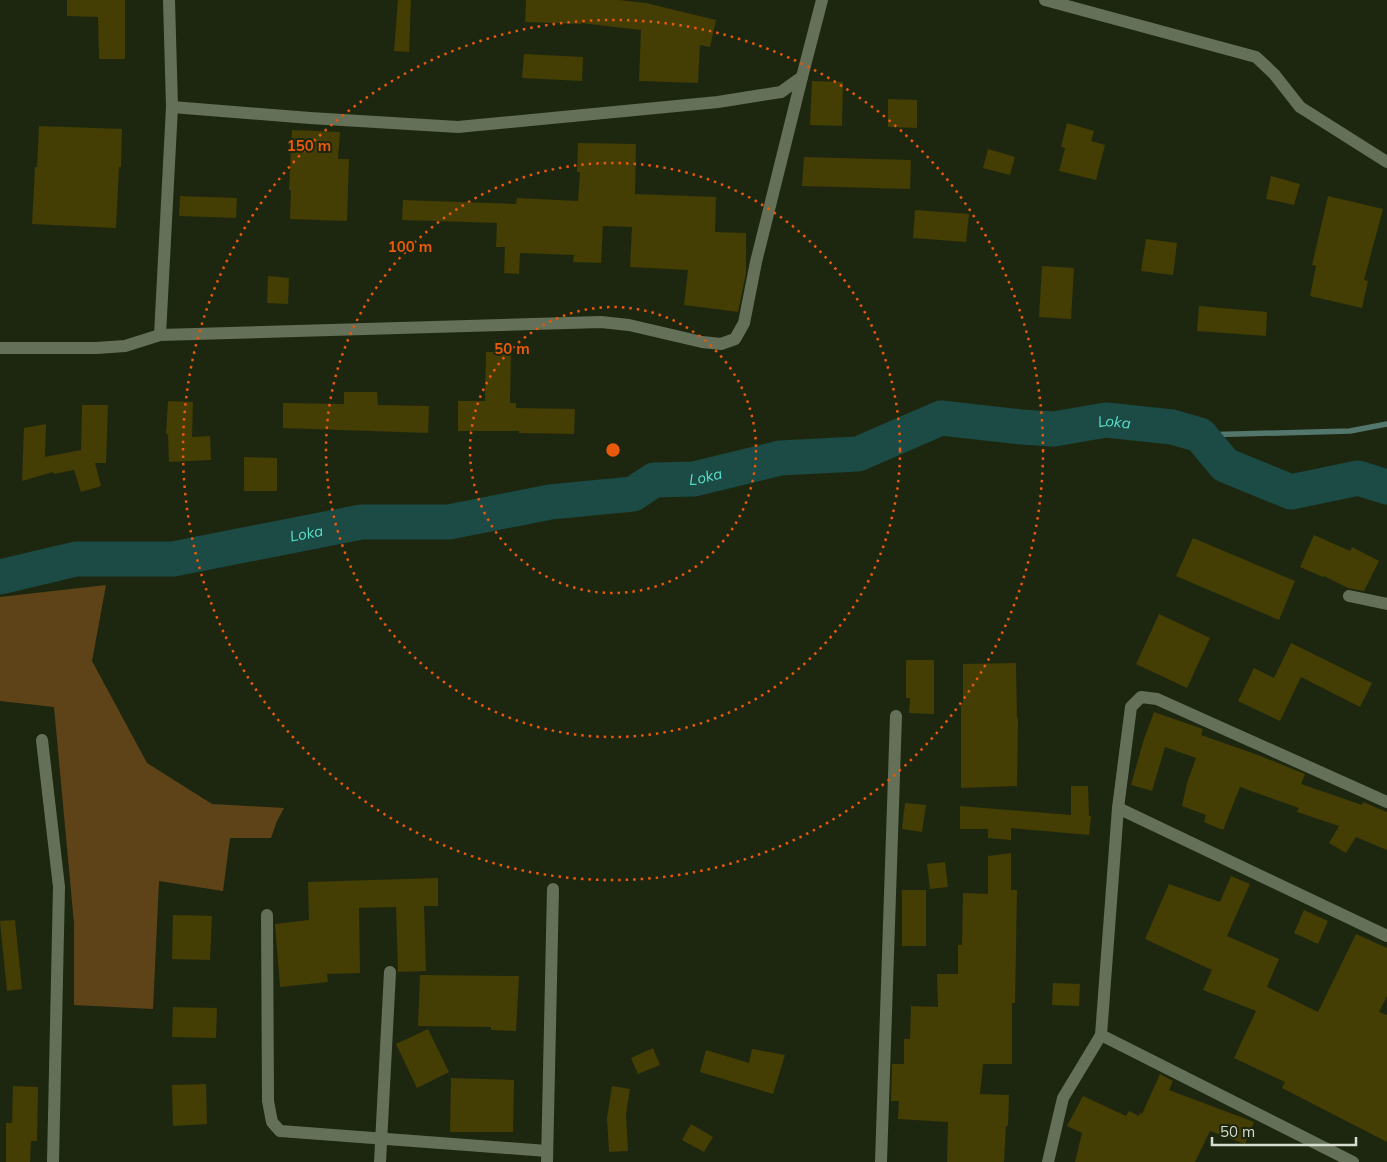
<svg xmlns="http://www.w3.org/2000/svg" width="1387" height="1162" font-family="Mulish,sans-serif">
  <rect width="100%" height="100%" fill="#1d2710"/>
  <path fill="#5f4318" d="M106,585L92,661L147,763L212,804L284,808L277,821L271,838H230L223,891L159,881L153,1009L74,1005V923L54,707L0,701V597Z"/>
  <g fill="none" stroke-linecap="round" stroke-linejoin="round">
    <path stroke="#53776d" stroke-width="5.5" d="M1200,435L1350,431L1387,424"/>
    <path stroke="#1b4b44" stroke-width="35" id="s1" d="M0,577L76,559H173L361,522H449L550,502L633,494L654,480L694,479L780,458L858,454L941,418L1021,427L1054,429L1106,420L1172,427L1200,435L1225,465L1291,492L1358,478L1387,487"/>
  </g>
  <g fill="#443d04">
    <path d="M67,0H125V59H99L98,17L67,16Z"/>
    <path d="M398,0H411L409,52L394,51Z"/>
    <path d="M526,0H618L646,3L716,20L710,47L700,45L698,83L639,81L641,30L581,23V24L525,22Z"/>
    <path d="M524,54L583,57L582,81L522,78Z"/>
    <path d="M812,81L843,82L842,126L810,125Z"/>
    <path d="M888,99L917,100V128L888,127Z"/>
    <path d="M1067,123L1094,131L1091,141L1105,145L1096,180L1059,171L1065,148L1061,147Z"/>
    <path d="M39,126L122,129L121,167H119L116,228L32,224L35,167H37Z"/>
    <path d="M292,130L340,132L338,159H349L347,221L290,219L291,190H289Z"/>
    <path d="M578,143L636,144L635,194L716,197L715,232L746,233V273L738,312L684,305L688,270L630,267L632,227L603,226L601,263L573,262L574,255L520,253L519,274L504,273L505,247H496L497,223L402,220L403,200L516,204L517,198L578,201L580,172H577Z"/>
    <path d="M988,149L1015,157L1010,175L983,168Z"/>
    <path d="M804,157L911,160L910,189L802,186Z"/>
    <path d="M1271,176L1300,184L1294,205L1266,199Z"/>
    <path d="M180,196L237,198L236,218L179,216Z"/>
    <path d="M1328,196L1383,209L1364,280L1368,281L1362,308L1310,296L1316,266L1312,265Z"/>
    <path d="M915,210L969,214L966,242L913,238Z"/>
    <path d="M1146,239L1177,243L1173,275L1141,271Z"/>
    <path d="M1042,266L1074,268L1071,319L1039,317Z"/>
    <path d="M268,276L289,278L288,304L267,303Z"/>
    <path d="M1199,306L1267,312L1266,336L1197,331Z"/>
    <path d="M486,352H511L510,403H516V408L575,409L574,434L519,433V431H458V401H485Z"/>
    <path d="M344,392H377L378,405L429,406L428,433L283,428V403L344,404Z"/>
    <path d="M168,401L193,402L192,437L210,436L211,460L169,462L168,434H166Z"/>
    <path d="M82,405H108L106,463H95L101,486L81,492L74,470L54,474L53,472L22,481L24,428L46,424L45,457L81,450Z"/>
    <path d="M244,457L277,458V491H244Z"/>
    <path d="M1314,535L1350,551L1352,547L1379,561L1364,591L1348,588L1324,576L1323,577L1300,567Z"/>
    <path d="M1193,538L1295,581L1279,620L1176,576Z"/>
    <path d="M1159,614L1210,638L1187,688L1136,664Z"/>
    <path d="M1291,643L1372,683L1360,707L1301,677L1280,721L1238,701L1254,668L1274,678Z"/>
    <path d="M906,660H934V714L909,713L910,698H906Z"/>
    <path d="M1016,663L1017,718H1018L1017,786L961,788V703H963V664Z"/>
    <path d="M1154,712L1203,729L1201,735L1258,755L1305,774L1301,784L1362,805L1363,802L1387,812V850L1356,837L1346,853L1329,843L1339,826L1297,812L1299,808L1240,787L1223,830L1204,822L1206,815L1182,806L1187,783L1196,758L1165,747L1152,791L1131,785L1144,739Z"/>
    <path d="M1071,786H1088L1089,816H1091L1089,835L1011,828V840L988,838V829H960V806L1071,815Z"/>
    <path d="M905,803L926,805L922,832L902,829Z"/>
    <path d="M1011,853V890H1017L1015,1003H1012V1064H983L980,1094L1009,1095L1008,1126H1006L1004,1162H947L948,1122L898,1119L899,1101H891L892,1064H904V1039H910L911,1006L938,1007L937,974H958V945H962L963,893L988,894V856Z"/>
    <path d="M945,862L948,887L930,889L927,864Z"/>
    <path d="M1231,876L1250,884L1227,936L1279,959L1267,987L1318,1012L1356,934L1387,948V996L1379,1012L1387,1015V1142L1282,1088L1285,1082L1234,1058L1256,1011L1203,990L1212,970L1145,939L1169,884L1220,902Z"/>
    <path d="M438,878V906H424L426,971L398,972L396,907L359,908L360,973L327,974L328,982L280,987L275,924L309,920L308,882Z"/>
    <rect x="902" y="890" width="24" height="56"/>
    <path d="M1304,910L1328,921L1318,944L1294,933Z"/>
    <path d="M173,915L212,916L210,960L172,959Z"/>
    <path d="M15,920L22,989L7,991L0,921Z"/>
    <path d="M420,975L519,976L516,1031L491,1030V1027L418,1026Z"/>
    <path d="M1053,983L1080,984L1079,1006L1052,1005Z"/>
    <path d="M173,1007L217,1008L216,1038L172,1037Z"/>
    <path d="M428,1029L449,1072L417,1088L396,1044Z"/>
    <path d="M653,1048L660,1065L638,1074L631,1058Z"/>
    <path d="M752,1049L785,1055L773,1094L700,1072L706,1050L749,1063Z"/>
    <path d="M1160,1074L1173,1081L1169,1090L1254,1122L1245,1144L1210,1131L1195,1162H1075L1082,1133L1067,1126L1083,1096L1126,1116L1129,1111L1139,1116L1140,1113L1142,1114Z"/>
    <path d="M451,1078L514,1080L513,1132H450Z"/>
    <path d="M206,1084L207,1124L173,1126L172,1085Z"/>
    <path d="M13,1086L38,1087L37,1141H31L30,1162H6V1123H12Z"/>
    <path d="M612,1086L630,1089L626,1114L628,1151L609,1152L607,1118Z"/>
    <path d="M691,1124L713,1137L704,1152L682,1140Z"/>
  </g>
  <g fill="none" stroke-linecap="round" stroke-linejoin="round">
    <g stroke="#647057" stroke-width="12">
      <path d="M1045,0L1256,57L1274,74L1300,107L1387,162"/>
      <path d="M172,107L310,118L458,127L718,102L781,92L802,77L822,0"/>
      <path d="M160,335L172,107L169,0"/>
      <path d="M0,348H96L125,346L160,335L601,322L629,325L702,342L721,344L735,339L744,323L756,262L802,77"/>
      <path d="M1349,596L1387,604"/>
      <path d="M42,740L59,887L53,1162"/>
      <path d="M1118,808L1387,936"/>
      <path d="M267,915L268,1101L272,1122L280,1131L547,1151"/>
      <path d="M1101,1035L1353,1162"/>
      <path d="M380,1162L390,972"/>
      <path d="M547,1162L553,889"/>
      <path d="M881,1162L896,716"/>
      <path d="M1048,1162L1063,1098L1101,1035L1118,808L1131,707L1141,697L1157,699L1387,802"/>
    </g>
  </g>
  <g fill="none" stroke="#e8590c" stroke-width="2.5" stroke-dasharray="2.5 5">
    <circle cx="613" cy="450" r="143"/>
    <circle cx="613" cy="450" r="287"/>
    <circle cx="613" cy="450" r="430"/>
  </g>
  <g text-anchor="middle" dominant-baseline="central" stroke-width="4" stroke-linejoin="round" paint-order="stroke">
    <g font-size="15" font-style="italic" fill="#5bdfcc" stroke="#1d2710">
      <text stroke="none"><textPath href="#s1" startOffset="1138">Loka</textPath></text>
      <text stroke="none"><textPath href="#s1" startOffset="718">Loka</textPath></text>
      <text stroke="none"><textPath href="#s1" startOffset="311">Loka</textPath></text>
    </g>
  </g>
  <circle cx="613" cy="450" r="8" fill="#e8590c" stroke="#1d2710" stroke-width="2.5"/>
  <g font-size="15" text-anchor="middle" font-weight="bold" fill="#e8590c" stroke="#1d2710" stroke-width="4" stroke-linejoin="round" paint-order="stroke">
    <text x="309" y="151">150 m</text>
    <text x="410" y="252">100 m</text>
    <text x="512" y="354">50 m</text>
  </g>
  <path d="M1212 1137v8h144v-8" fill="none" stroke="#d6ddce" stroke-width="2.5"/>
  <text x="1220" y="1137" font-size="15" fill="#d6ddce" stroke="#1d2710" stroke-width="4" paint-order="stroke">50 m</text>
</svg>
